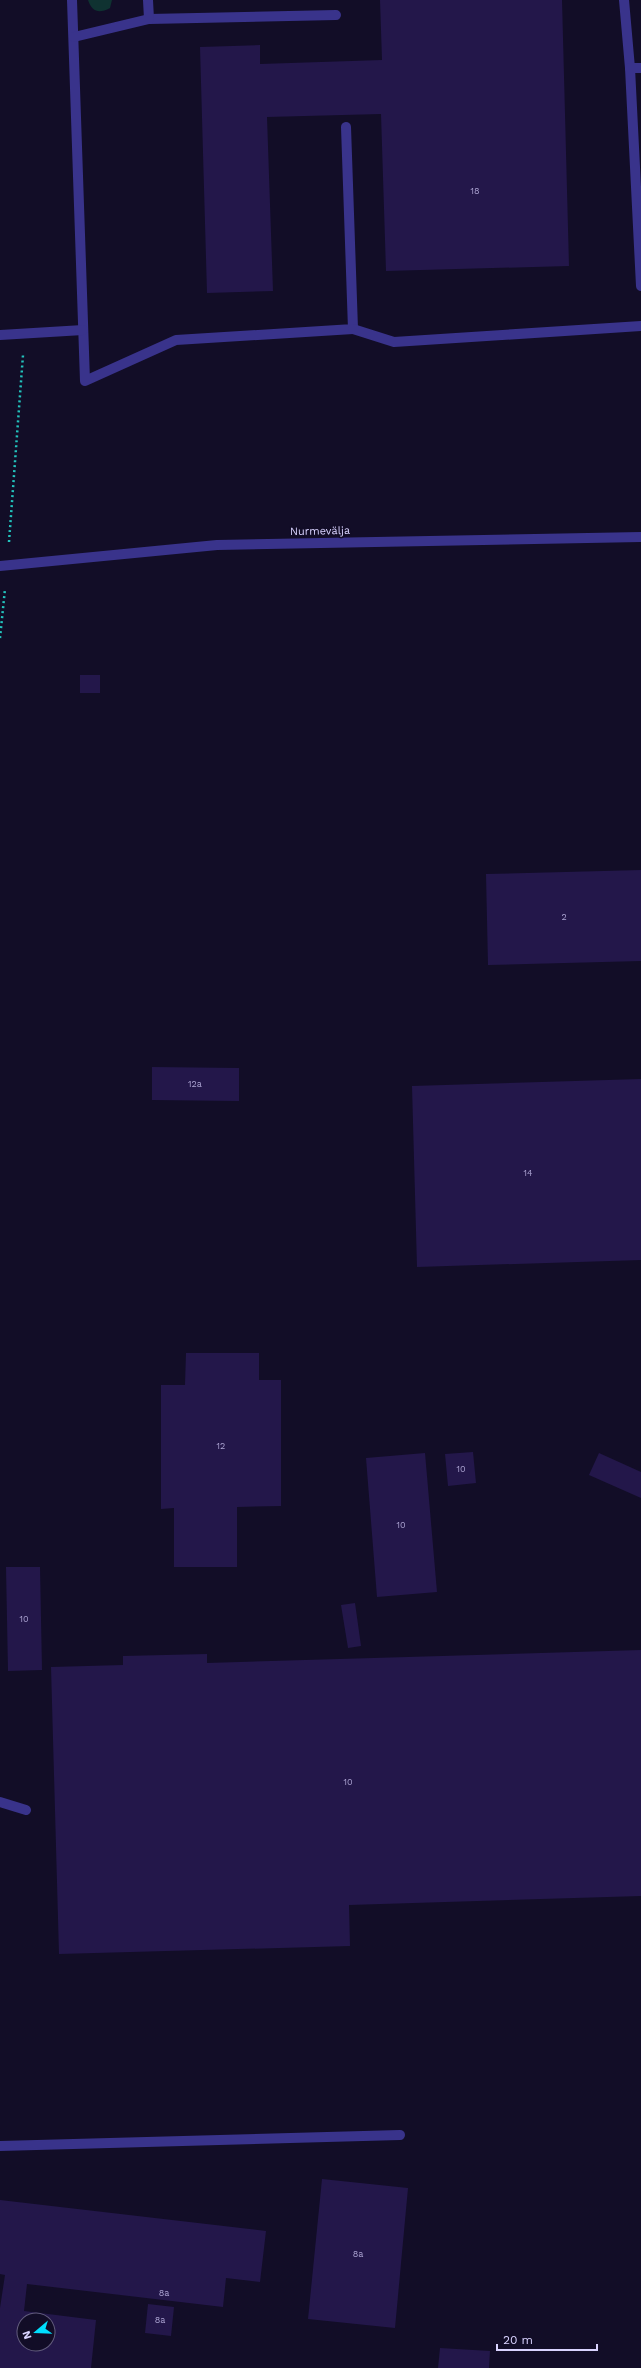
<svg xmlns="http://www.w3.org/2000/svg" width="641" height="2368" font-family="'Work Sans',sans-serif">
  <rect width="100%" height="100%" fill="#120d27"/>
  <path fill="#0f3231" d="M88,0H112L110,8C99,14 92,12 88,0Z"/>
  <g fill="#23174a" fill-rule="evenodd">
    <path d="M380,0H562L569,266L386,271L381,114L267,117L273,291L207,293L200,47L260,45V64L382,60Z"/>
    <rect x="80" y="675" width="20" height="18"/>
    <path d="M641,870V961L488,965L486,874Z"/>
    <path d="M152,1067L239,1068V1101L152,1100Z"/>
    <path d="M641,1079V1260L417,1267L412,1086Z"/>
    <path d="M186,1353H259V1380H281V1506L237,1507V1567H174V1508L161,1509V1385H185Z"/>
    <path d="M473,1452L476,1483L448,1486L445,1454Z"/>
    <path d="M425,1453L437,1592L377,1597L366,1458Z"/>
    <path d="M599,1453L641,1472V1498L589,1475Z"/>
    <path d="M6,1567H40L42,1670L8,1671Z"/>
    <path d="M355,1603L361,1646L348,1648L341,1605Z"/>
    <path d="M641,1650V1896L349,1905L350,1946L59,1954L51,1667L123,1665V1656L207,1654V1663Z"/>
    <path d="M322,2179L408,2188L395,2328L308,2319Z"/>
    <path d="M0,2200L266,2231L260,2282L226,2278L223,2307L27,2284L24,2311L96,2320L91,2368H0V2308L5,2275L0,2274ZM24,2320H48V2344H24Z"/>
    <path d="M148,2304L174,2307L171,2336L145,2333Z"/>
    <path d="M440,2348L490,2351L489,2368H438Z"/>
  </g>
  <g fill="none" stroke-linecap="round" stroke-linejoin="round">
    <g stroke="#23c3bd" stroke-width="2.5" stroke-dasharray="2 3" stroke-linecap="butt">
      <path d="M9,542L23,355"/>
      <path d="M0,638L5,589"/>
    </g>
    <g stroke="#39338b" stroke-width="10">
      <path d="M72,0L85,381L176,340L353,329L346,127"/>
      <path d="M624,0L630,68"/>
      <path d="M149,19L336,15"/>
      <path d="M74,37L149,19L148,0"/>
      <path d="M641,68H630L641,286"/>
      <path d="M353,329L394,342L641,326"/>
      <path d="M0,335L83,330"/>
      <path d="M0,1802L26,1810"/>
      <path d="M0,2146L400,2135"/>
    </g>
    <path stroke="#39338b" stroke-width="10" d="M0,566L217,545L641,537"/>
  </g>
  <g text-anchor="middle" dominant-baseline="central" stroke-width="3.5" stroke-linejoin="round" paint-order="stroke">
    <g font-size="9" fill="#aca4d2">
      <text x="475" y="191">18</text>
      <text x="564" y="917">2</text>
      <text x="195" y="1084">12a</text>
      <text x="528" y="1173">14</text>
      <text x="221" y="1446">12</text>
      <text x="461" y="1469">10</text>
      <text x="401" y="1525">10</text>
      <text x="24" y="1619">10</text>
      <text x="348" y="1782">10</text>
      <text x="358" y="2254">8a</text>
      <text x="164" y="2293">8a</text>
      <text x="160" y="2320">8a</text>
    </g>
    <g font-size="11" fill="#d9d3ff" stroke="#120d27">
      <text transform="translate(320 531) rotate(-1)">Nurmevälja</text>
    </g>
  </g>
  <g transform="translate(36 2332) rotate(251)"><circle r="19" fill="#120d27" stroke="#625c7d"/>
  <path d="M0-3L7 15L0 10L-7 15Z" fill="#00dffe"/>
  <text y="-6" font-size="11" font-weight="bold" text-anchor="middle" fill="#d9d3ff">N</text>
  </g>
  <path d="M497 2344v6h100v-6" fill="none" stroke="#d9d3ff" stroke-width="2"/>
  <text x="503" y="2344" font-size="12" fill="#d9d3ff" stroke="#120d27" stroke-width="3" paint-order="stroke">20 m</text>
</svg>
